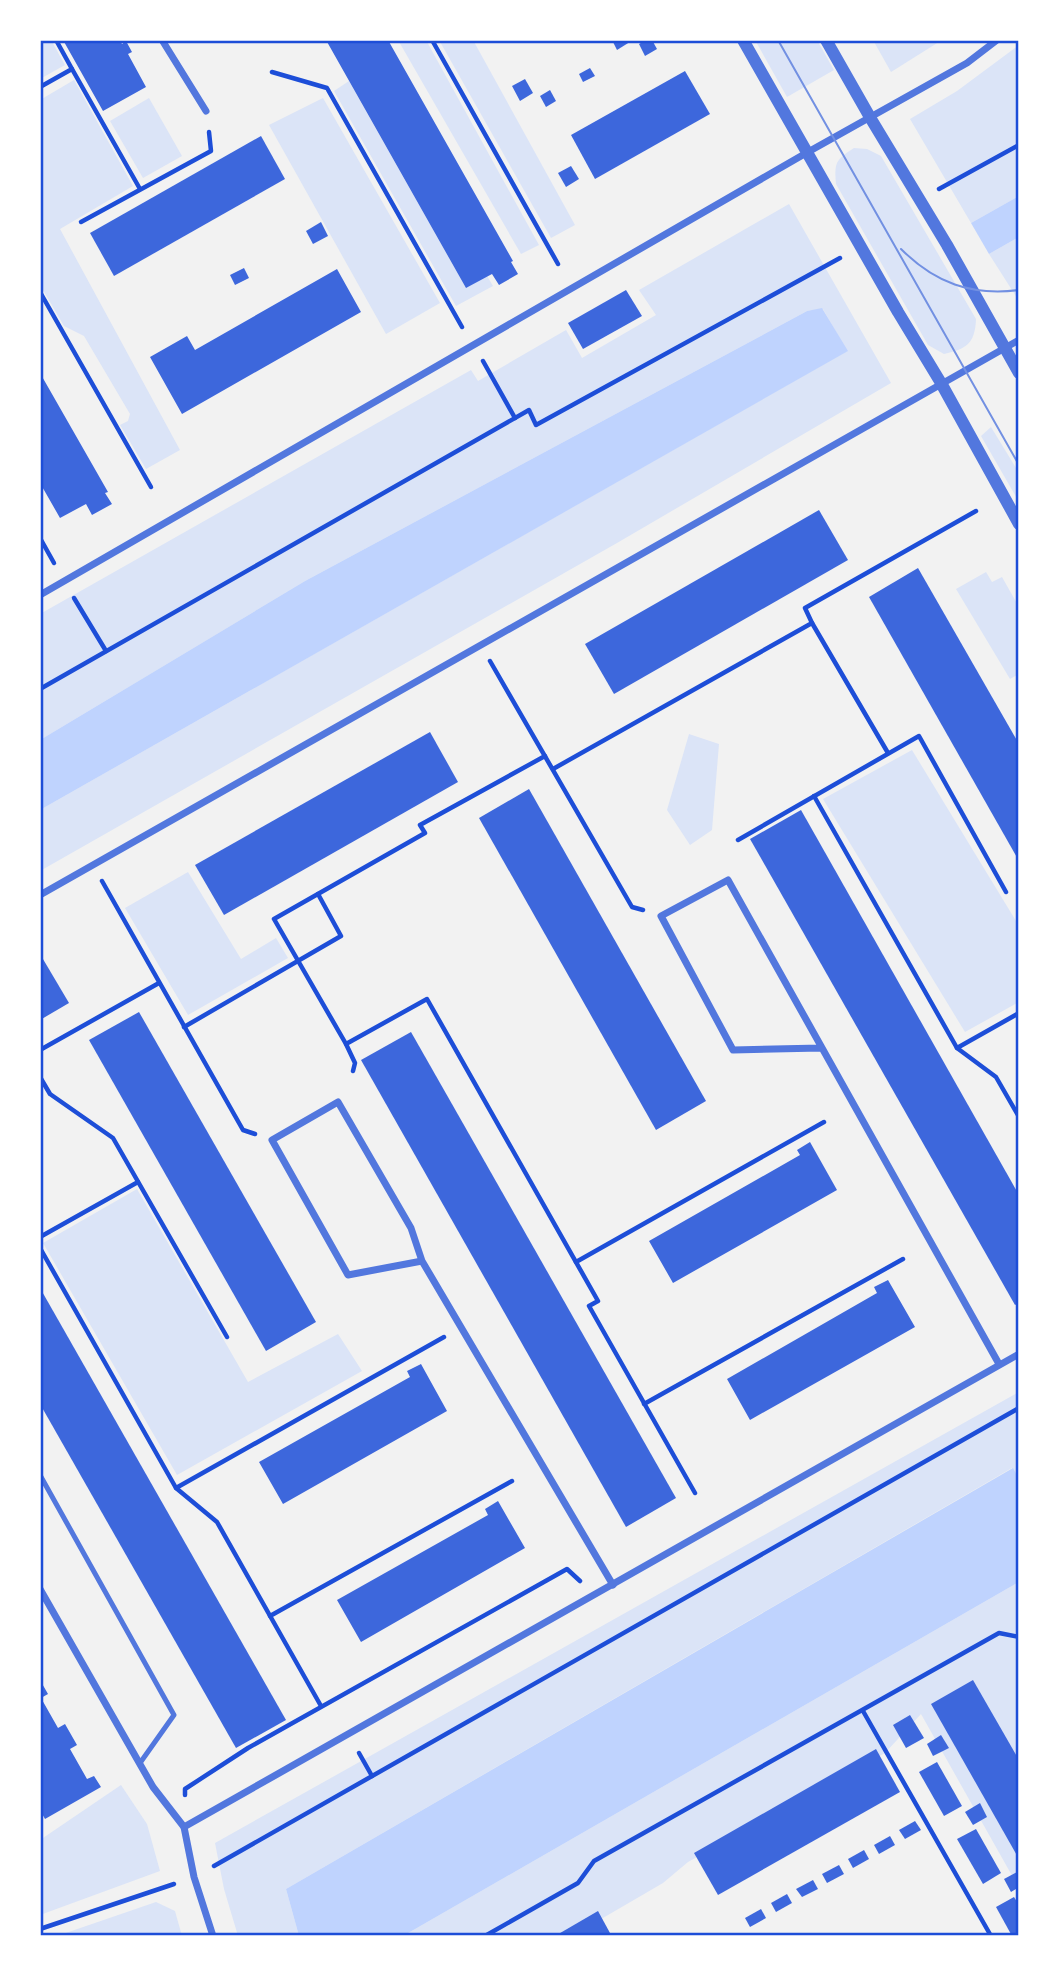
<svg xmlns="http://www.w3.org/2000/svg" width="1059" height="1976" font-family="'Sofia Sans Condensed',sans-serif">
  <rect width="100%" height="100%" fill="#f2f2f2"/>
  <g fill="#dbe4f7">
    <path d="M40,40H51L65,65L40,79Z"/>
    <path d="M398,40H426L539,245L521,254Z"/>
    <path d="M439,40H473L575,225L551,238Z"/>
    <path d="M755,40H817L834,70L787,97Z"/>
    <path d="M873,40H942L891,72Z"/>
    <path d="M1019,45V196L971,223L910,119L957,91Z"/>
    <path d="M74,80L133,186L60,229L180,450L146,469L120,425L128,421L130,414L84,336L64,326L40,285V100Z"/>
    <path d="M349,81L466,288L487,276L493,286L456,306L334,91Z"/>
    <path d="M149,98L182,156L143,178L110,121Z"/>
    <path d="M323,98L440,303L386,334L269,125Z"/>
    <path d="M854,148L867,149L881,156L976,319C975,344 966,349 944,354L928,345L836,184C834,162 836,160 854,148Z"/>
    <path d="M789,204L891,383L617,543L40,871V810L847,351L823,309L807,311L305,581L40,740V614L471,370L478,381L566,330L582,358L656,315L639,290Z"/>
    <path d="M1019,237V301L989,254Z"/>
    <path d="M991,427L1019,473V502L981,436Z"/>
    <path d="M986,572L992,582L1002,577L1019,607V674L1010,679L956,589Z"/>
    <path d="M689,734L719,744L712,830L690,845L667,810Z"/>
    <path d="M912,750L1019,926V1002L965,1032L823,799Z"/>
    <path d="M188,872L241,959L276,938L288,958L188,1015L125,908Z"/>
    <path d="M137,1189L248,1382L338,1334L362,1371L177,1475L43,1243Z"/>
    <path d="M1019,1392V1479L1012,1468L286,1889L299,1936H238L224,1889L215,1843Z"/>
    <path d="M1019,1582V1888L921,1714L885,1753L688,1862L663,1883L572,1936H403Z"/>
    <path d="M121,1785L147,1824L160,1871L40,1915V1840Z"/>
    <path d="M156,1902L175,1911L182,1936H57Z"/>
  </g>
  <g fill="#bfd3fe">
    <path d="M1019,196V237L989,254L971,223Z"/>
    <path d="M822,308L848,351L40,810V740L305,581L807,311Z"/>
    <path d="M1013,1468L1019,1479V1582L403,1936H299L286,1889Z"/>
  </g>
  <g fill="#3d67dc">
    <path d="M63,40H120L122,44L126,41L132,52L128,54L146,87L103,111Z"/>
    <path d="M326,40H388L513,261L511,262L518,274L499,285L492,274L466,288Z"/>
    <path d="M612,40H633L617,50Z"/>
    <path d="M646,40H652L657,49L645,56L639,44Z"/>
    <path d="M590,68L595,76L583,82L579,74Z"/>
    <path d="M685,71L710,114L595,179L571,135Z"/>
    <path d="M525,79L533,93L520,101L512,86Z"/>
    <path d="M550,90L556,101L546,107L540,96Z"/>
    <path d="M261,136L285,179L114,276L90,233Z"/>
    <path d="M571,166L579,179L566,187L558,173Z"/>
    <path d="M321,222L328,236L313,244L306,231Z"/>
    <path d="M244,268L249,278L235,285L230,275Z"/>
    <path d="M337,269L361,312L182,414L150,357L187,336L195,350Z"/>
    <path d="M626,290L642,316L583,349L568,323Z"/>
    <path d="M40,373L108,492L105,493L112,504L92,515L86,504L60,518L40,483Z"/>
    <path d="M819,510L848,560L614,694L585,644Z"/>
    <path d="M918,568L1019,744V861L869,597Z"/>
    <path d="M430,732L458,782L224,915L195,865Z"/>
    <path d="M529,789L706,1101L656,1130L479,818Z"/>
    <path d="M801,810L1019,1195V1303L1015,1305L750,839Z"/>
    <path d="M40,954L69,1003L40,1020Z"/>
    <path d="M139,1012L316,1322L266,1351L89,1040Z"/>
    <path d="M411,1032L676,1498L626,1527L361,1060Z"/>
    <path d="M810,1142L837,1190L673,1283L649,1241L800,1155L797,1150Z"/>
    <path d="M888,1280L915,1327L750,1420L727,1379L877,1293L874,1287Z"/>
    <path d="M40,1288L286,1720L236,1748L40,1404Z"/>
    <path d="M421,1364L447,1411L283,1504L259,1462L410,1377L407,1371Z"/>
    <path d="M498,1501L525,1548L361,1642L337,1600L488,1515L485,1509Z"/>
    <path d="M40,1680L48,1694L41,1698L58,1728L65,1724L77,1745L70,1749L87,1779L94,1776L101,1787L45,1819L40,1810Z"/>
    <path d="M973,1680L1019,1760V1859L931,1704Z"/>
    <path d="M910,1715L924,1738L906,1748L893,1725Z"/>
    <path d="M941,1735L949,1748L933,1756L927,1744Z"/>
    <path d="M876,1749L900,1792L718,1895L694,1853Z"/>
    <path d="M937,1762L962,1806L944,1816L919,1772Z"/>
    <path d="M980,1803L987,1817L973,1825L965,1812Z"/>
    <path d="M915,1821L921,1830L905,1839L899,1830Z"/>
    <path d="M976,1829L1001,1873L983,1884L957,1839Z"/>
    <path d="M890,1836L895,1845L879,1854L874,1845Z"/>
    <path d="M864,1850L869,1859L853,1868L848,1859Z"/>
    <path d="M839,1865L844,1874L827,1883L822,1874Z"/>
    <path d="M1019,1871V1887L1011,1892L1004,1879Z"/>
    <path d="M813,1880L818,1889L802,1897L796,1889Z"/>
    <path d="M787,1894L792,1903L776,1912L771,1903Z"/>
    <path d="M1014,1897L1019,1905V1936H1012L996,1907Z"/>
    <path d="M761,1909L766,1918L750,1927L745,1918Z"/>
    <path d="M598,1911L610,1933L606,1936H555Z"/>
  </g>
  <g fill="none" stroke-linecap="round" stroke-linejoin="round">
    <g stroke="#1d4ed8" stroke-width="4.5">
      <path d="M432,40L558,264"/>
      <path d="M72,69L140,189"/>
      <path d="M272,72L327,88L462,327"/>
      <path d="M40,87L72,69L56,40"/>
      <path d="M939,189L1019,145"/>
      <path d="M81,222L211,151L209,132"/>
      <path d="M40,292L151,487"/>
      <path d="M483,361L515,418"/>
      <path d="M40,538L54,563"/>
      <path d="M74,598L106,651"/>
      <path d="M812,623L888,753"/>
      <path d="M490,661L632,907L643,910"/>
      <path d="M40,689L529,410L536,425L840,258"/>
      <path d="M553,769L812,623L805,608L976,511"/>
      <path d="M814,796L957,1048L996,1077L1019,1117"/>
      <path d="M738,840L919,736L1006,892"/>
      <path d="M102,881L243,1130L255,1134"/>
      <path d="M184,1027L341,936L318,894"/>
      <path d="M346,1044L427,999L598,1301L589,1306L695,1493"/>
      <path d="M957,1048L1019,1013"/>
      <path d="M40,1050L159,983"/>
      <path d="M353,1071L355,1063L346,1044L274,919L425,833L420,825L545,756"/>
      <path d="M40,1077L50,1094L113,1138L227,1337"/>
      <path d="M40,1237L138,1182"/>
      <path d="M40,1248L176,1488L217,1522L321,1706"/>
      <path d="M576,1262L824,1122"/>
      <path d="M644,1404L903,1259"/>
      <path d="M176,1488L444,1337"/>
      <path d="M270,1616L512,1481"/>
      <path d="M863,1711L991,1936"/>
      <path d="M359,1753L372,1776"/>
      <path d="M185,1795V1789L248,1748L567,1569L580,1581"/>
      <path d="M214,1866L1019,1408"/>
      <path d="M40,1929L174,1884"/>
      <path d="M485,1936L578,1883L594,1861L999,1633L1019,1637"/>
    </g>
    <path stroke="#5277de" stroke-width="5" d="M40,1475L174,1715L140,1763"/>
    <g stroke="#5277de" stroke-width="7">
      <path d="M162,40L206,111"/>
      <path d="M40,595L808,152L967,63L997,40"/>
      <path d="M40,895L1019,340"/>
      <path d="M821,1048L733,1050L661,916L728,880L999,1364"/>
      <path d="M422,1261L348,1275L272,1140L338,1102L411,1228L422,1261L613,1585"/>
      <path d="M40,1589L153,1787L184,1827L194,1877L213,1936"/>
      <path d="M184,1827L1019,1354"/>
    </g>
    <g stroke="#5277de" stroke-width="12">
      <path d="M743,40L898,312L941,383L1019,524"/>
      <path d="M826,40L871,119L947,245L1019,373"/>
    </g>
    <g stroke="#7290e2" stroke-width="2">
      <path d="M778,40L1019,465"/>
      <path d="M901,249C935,283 971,296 1019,290"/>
      <path d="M1019,358L1017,387L1019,409"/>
    </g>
  </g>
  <rect width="1059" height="1976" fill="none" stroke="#ffffff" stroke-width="84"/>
  <rect x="42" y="42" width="975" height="1892" fill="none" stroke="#1d4ed8" stroke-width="2.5"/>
</svg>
